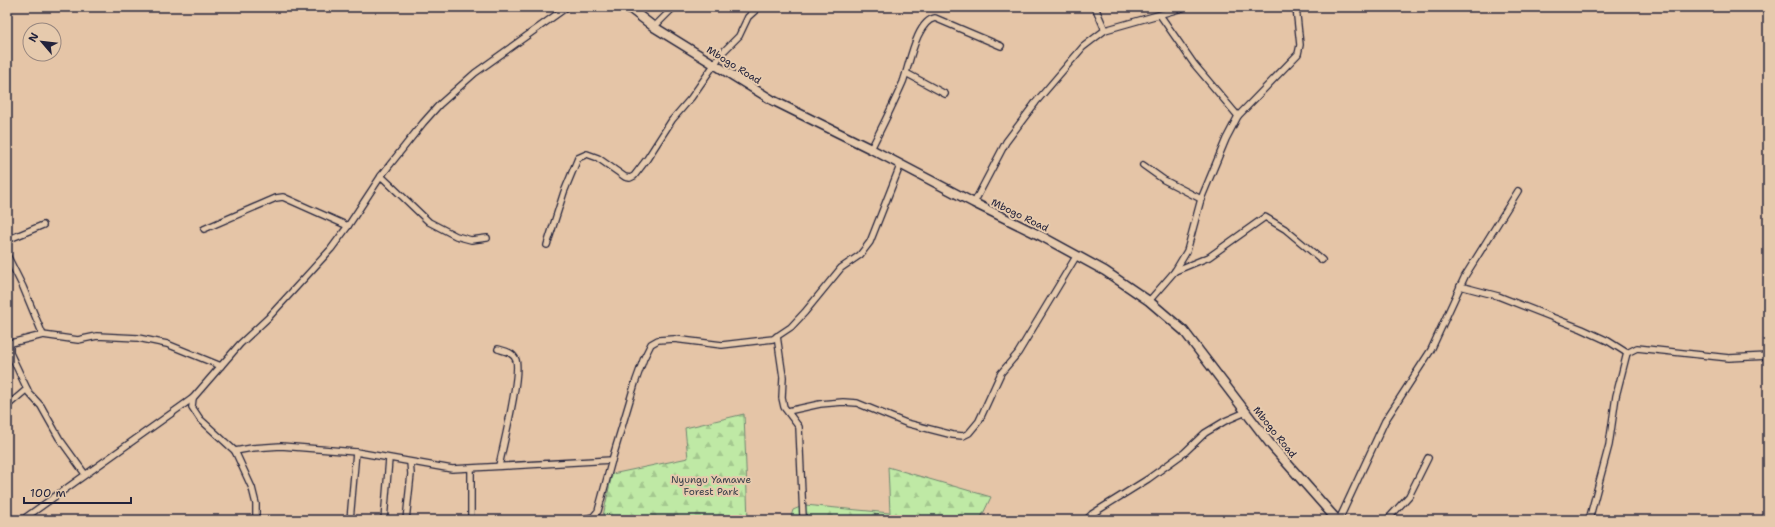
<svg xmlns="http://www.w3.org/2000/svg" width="1775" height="527" font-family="'Shantell Sans',sans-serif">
  <defs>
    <pattern id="forest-firs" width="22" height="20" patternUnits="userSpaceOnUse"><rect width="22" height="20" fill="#bfe9a5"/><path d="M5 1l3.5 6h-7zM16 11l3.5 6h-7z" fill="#a4c88f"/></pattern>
  </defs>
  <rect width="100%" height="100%" fill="#e5c5a7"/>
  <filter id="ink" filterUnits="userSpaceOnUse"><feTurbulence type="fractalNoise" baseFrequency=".025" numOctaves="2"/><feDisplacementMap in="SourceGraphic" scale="8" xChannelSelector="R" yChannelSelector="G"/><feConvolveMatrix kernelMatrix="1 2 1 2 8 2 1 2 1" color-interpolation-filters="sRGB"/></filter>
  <g filter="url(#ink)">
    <g fill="url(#forest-firs)" stroke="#708670">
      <path d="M744,414L748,520H596L603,516L612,474L688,458L685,428Z"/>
      <path d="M888,467L991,497L980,520H790L793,510L805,505L890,513Z"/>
    </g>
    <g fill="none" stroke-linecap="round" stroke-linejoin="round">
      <g stroke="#22223b" stroke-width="8">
        <g id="street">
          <path d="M1095,7L1105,30"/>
          <path d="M1160,15L1194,64L1238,116"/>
          <path d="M654,27L674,7"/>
          <path d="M906,73L945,94"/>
          <path d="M871,149C882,127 893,105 903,82C909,67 916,21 935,18L1001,46"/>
          <path d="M1143,165L1164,180L1201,199"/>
          <path d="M381,176L429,222L456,236L471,240L487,238"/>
          <path d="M974,203L1006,142L1036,102L1083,47L1105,30L1186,7"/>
          <path d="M204,229L276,198L283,197L348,226"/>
          <path d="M7,240L43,225"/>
          <path d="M547,245L564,192L578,158L587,154L598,158L625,177L630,178L634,176L647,159L672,120L691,98L723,52L739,36L748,17L759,7"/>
          <path d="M7,255L23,287L43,335"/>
          <path d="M1175,271L1209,257L1265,217L1285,229L1322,260"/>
          <path d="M1460,286L1498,296L1582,329L1608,341L1627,353"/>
          <path d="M1149,301L1175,271L1187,251L1201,199L1226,139L1238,116L1298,54L1300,45L1296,7"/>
          <path d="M777,336L783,377L782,398L784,407L799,427L803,517"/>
          <path d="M10,343V353L29,393L41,406L59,438L85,474"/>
          <path d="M7,344L43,335L78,340L97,336L138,338L167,344L221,366"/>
          <path d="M498,349C505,351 513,352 516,360C521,375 503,446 499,466"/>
          <path d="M7,406L27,389"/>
          <path d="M788,411L820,404L843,402L857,403L906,423L953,435L963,436L969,433L979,421L1001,373L1018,353L1077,255"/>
          <path d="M235,451L252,448L281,446L356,452L452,469L612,460"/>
          <path d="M22,520L193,398"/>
          <path d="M256,520V504L252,488L235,451L200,419L192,407L193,398L240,344L268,318L331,249L348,226L381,176L423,123L439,105L475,73L567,7"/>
          <path d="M350,520L356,452"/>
          <path d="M384,520L389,459"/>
          <path d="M406,520L411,474L410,462"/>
          <path d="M471,520V469"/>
          <path d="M581,520L593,517L598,511L612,460L635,383L644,358L651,344L658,340L674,339L722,345L773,339L791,327L805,312L841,268L860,255L870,242L900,166"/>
          <path d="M1086,520L1092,514L1148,479L1184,453L1205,433L1225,421L1246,412"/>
          <path d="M1339,520L1385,421L1431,350L1465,276L1518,191"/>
          <path d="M1387,520L1409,496L1428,458"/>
          <path d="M1589,520L1609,445L1616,396L1627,353L1637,348L1729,358L1768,356"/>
        </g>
      </g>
      <g stroke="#22223b" stroke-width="11">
        <path id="secondary" d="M628,7L654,27L772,100L871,149L974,203L1041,236L1105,271L1149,301L1184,331L1271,445L1337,520"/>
      </g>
      <use href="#street" stroke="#e6caad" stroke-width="5.5"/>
      <use href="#secondary" stroke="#e6caad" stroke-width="8"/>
    </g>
  </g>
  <g text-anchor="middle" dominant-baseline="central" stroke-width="4" stroke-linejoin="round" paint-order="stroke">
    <g font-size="10" fill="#22223b" stroke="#e6caad">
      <text transform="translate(734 65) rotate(32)">Mbogo Road</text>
      <text transform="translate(1020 215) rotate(26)">Mbogo Road</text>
      <text transform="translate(1275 432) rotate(51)">Mbogo Road</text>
    </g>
    <g font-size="10" fill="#3a404b" stroke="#e6caad">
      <text x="711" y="479">Nyungu Yamawe<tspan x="711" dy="12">Forest Park</tspan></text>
    </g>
  </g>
  <rect width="1775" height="527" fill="none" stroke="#e6caad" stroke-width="24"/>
  <rect x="12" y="12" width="1751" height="503" fill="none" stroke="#22223b" stroke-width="1.5" filter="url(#ink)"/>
  <g transform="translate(42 42) rotate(298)"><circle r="19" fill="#e6caad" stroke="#98877f"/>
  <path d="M0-3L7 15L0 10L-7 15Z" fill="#22223b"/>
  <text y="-6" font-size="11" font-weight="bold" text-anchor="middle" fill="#22223b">N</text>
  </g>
  <path d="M24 497v6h107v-6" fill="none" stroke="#22223b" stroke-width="2"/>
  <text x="30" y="497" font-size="12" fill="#22223b" stroke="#e6caad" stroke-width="3" paint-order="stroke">100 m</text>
</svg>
